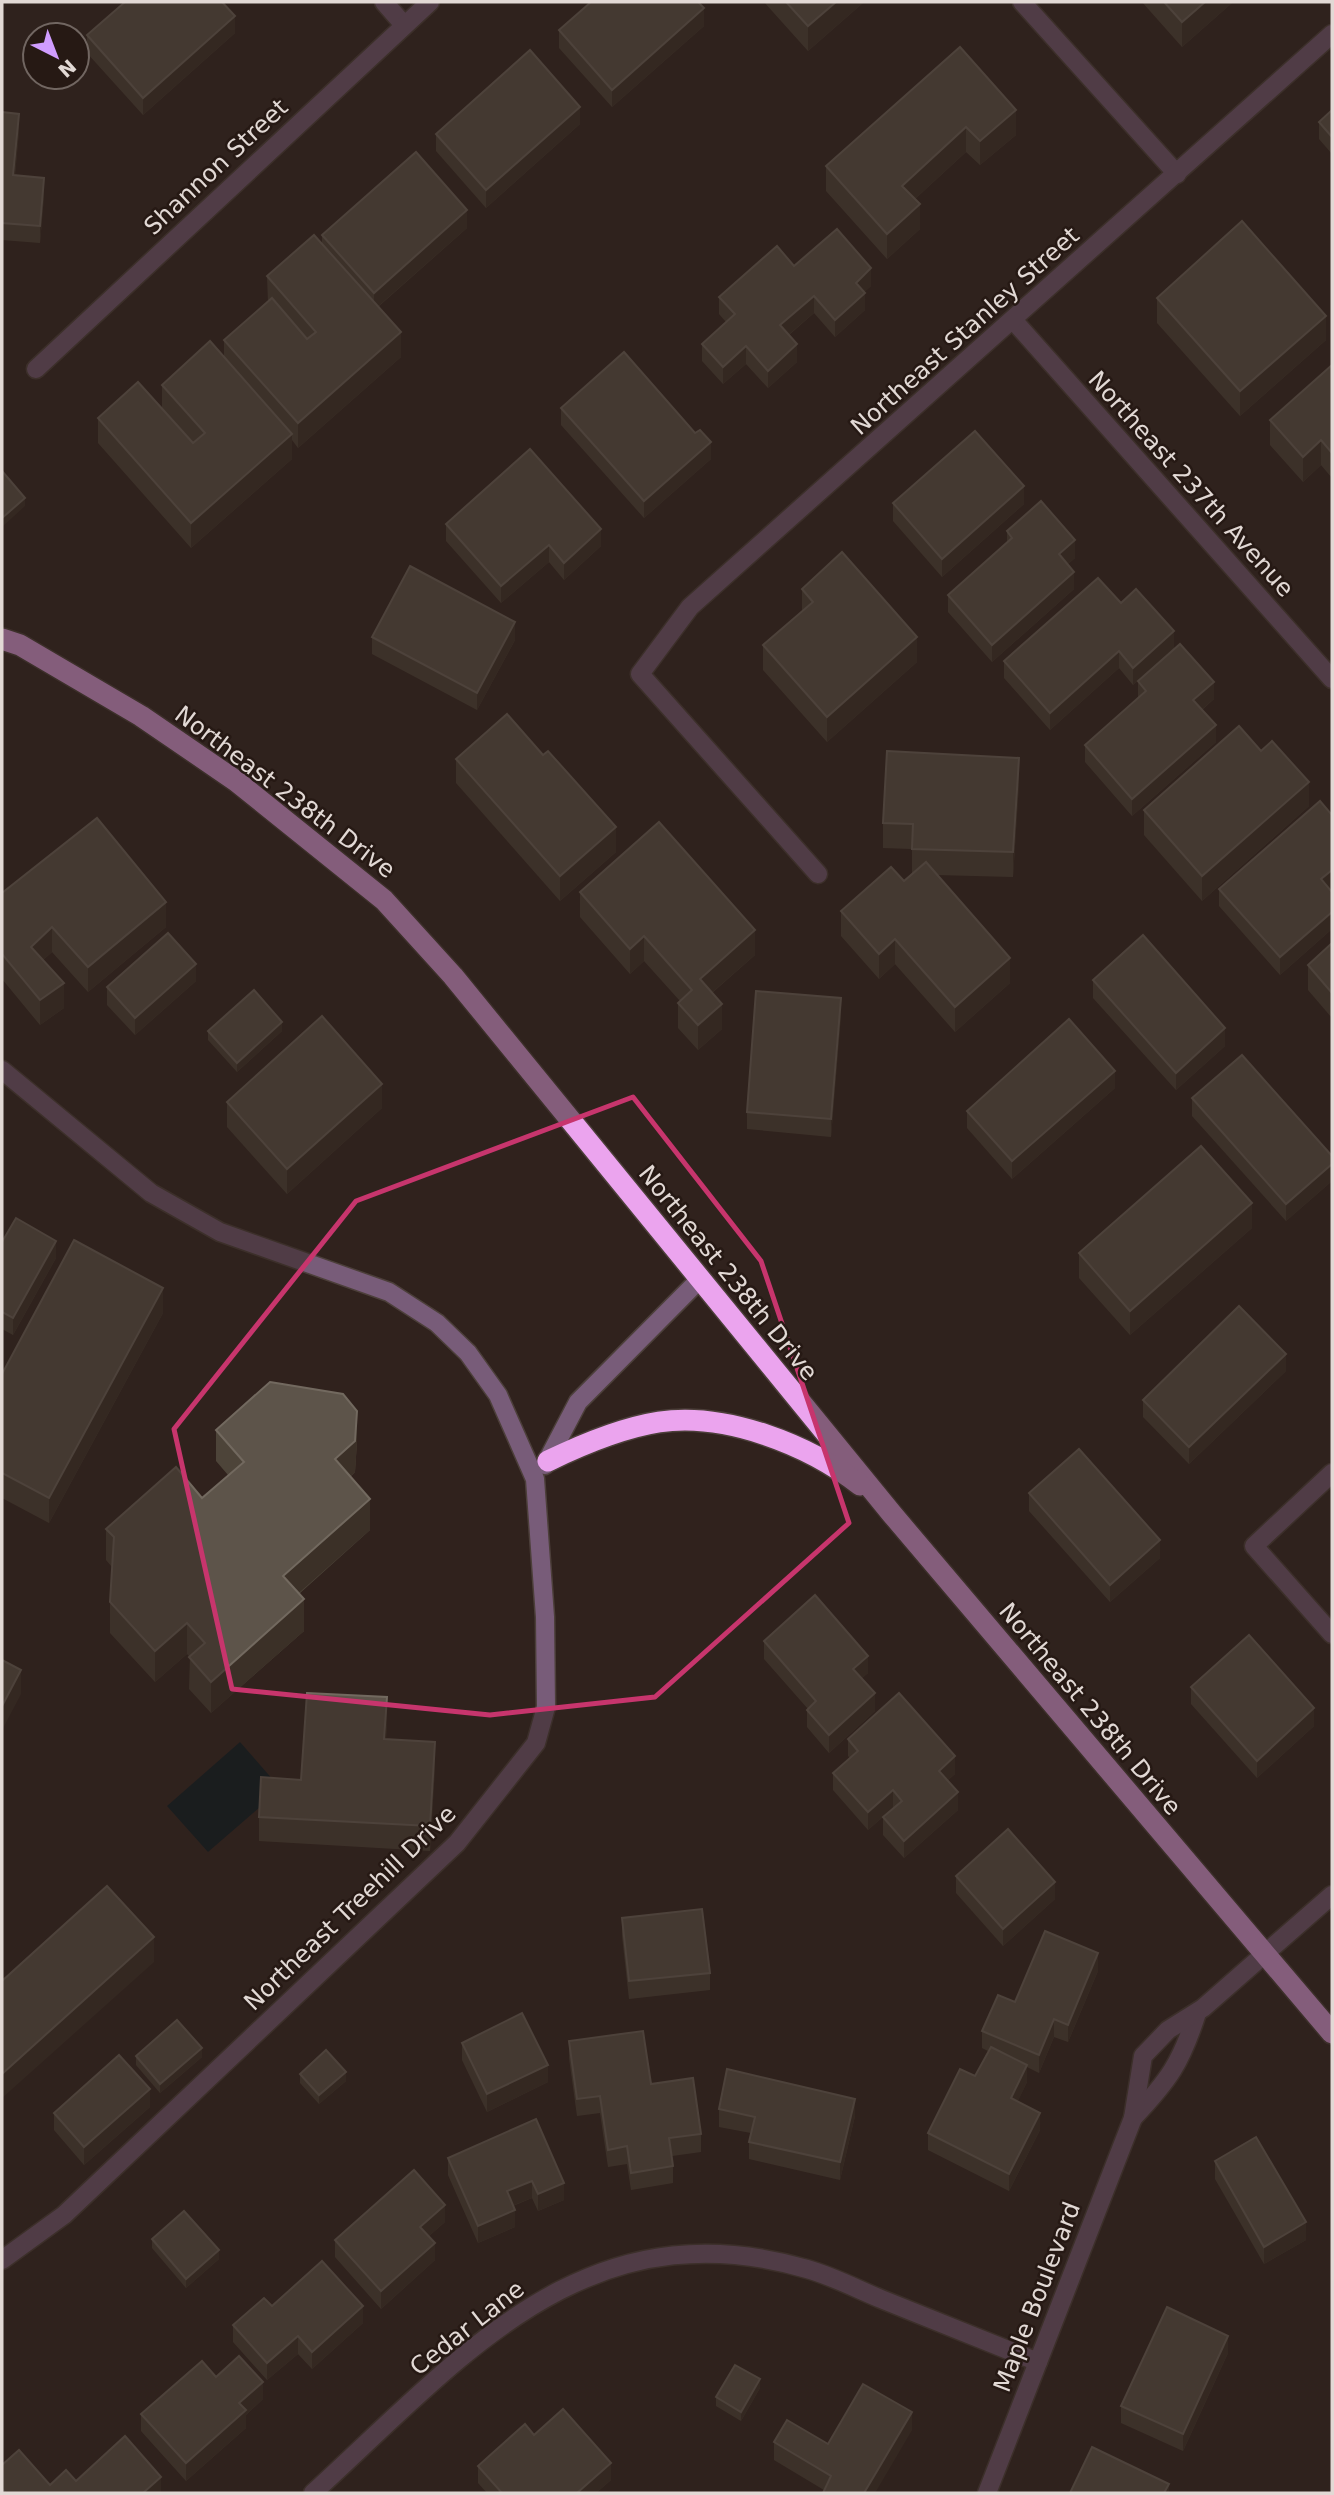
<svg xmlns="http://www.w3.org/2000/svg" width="1334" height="2495" font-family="'DejaVu Sans',sans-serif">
  <rect width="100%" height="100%" fill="#30221d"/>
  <path fill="#001721" d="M240,1742L281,1789L208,1852L167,1806Z"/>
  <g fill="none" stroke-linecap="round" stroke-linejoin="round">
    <g stroke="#4c3f3a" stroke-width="21">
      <g id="minor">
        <path d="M384,2L404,25"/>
        <path d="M1022,2L1177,174"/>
        <path d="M1014,321L1332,679"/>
        <path d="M36,369L430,2"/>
        <path d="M818,874L640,674L690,607L1332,34"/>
        <path d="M2,1070L151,1193L220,1232L389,1292L437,1323L468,1353L498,1395L535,1479L545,1617L546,1707L536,1743L457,1843L64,2215L2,2260"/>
        <path d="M545,1465L578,1402L700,1279"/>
        <path d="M1332,1473L1254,1546L1332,1634"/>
        <path d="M1133,2118C1169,2080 1181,2063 1197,2013"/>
        <path d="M313,2493C461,2358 585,2204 807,2269C832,2276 857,2289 881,2299C933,2320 985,2341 1038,2362"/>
        <path d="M987,2493L1133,2118L1143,2056L1168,2030L1203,2008L1332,1895"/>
      </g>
    </g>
    <g stroke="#4c3f3a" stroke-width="24">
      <g id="highway">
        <path d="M2,639L20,645L141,716L236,781L384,900L453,976L892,1514L1332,2033"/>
        <path d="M548,1461C583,1444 621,1428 659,1422C726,1412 809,1445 860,1485"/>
      </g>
    </g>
    <use href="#minor" stroke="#785c79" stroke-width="18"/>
    <use href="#highway" stroke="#eba4ee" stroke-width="21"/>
  </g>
  <g fill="#4d4439">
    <path d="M764,2H864L808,51Z"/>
    <path d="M1142,2H1233L1182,47Z"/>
    <path d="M704,26L612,107L559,48V30Z"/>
    <path d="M235,33L143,115L87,53V35Z"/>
    <path d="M960,47L1016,135L980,165L966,152L915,199L920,229L887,259L826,191V166Z"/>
    <path d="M1332,110V154L1319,139V122Z"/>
    <path d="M2,112L19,131L15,175L44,196L40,243L2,240Z"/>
    <path d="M580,124L486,208L436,151V134Z"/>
    <path d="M467,228L378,307L401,357L298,448L292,440V459L191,548L98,443V418L162,408V385L224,357V340L268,302L267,276L322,244V235Z"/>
    <path d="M794,266L871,286L864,292L865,310L835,337L814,313L789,335L797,362L768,388L746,364L723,384L702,361V344L726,322L719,314V297Z"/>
    <path d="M1157,298L1326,340L1240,416L1157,323Z"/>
    <path d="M1332,365V478L1321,465L1303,482L1270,445V420Z"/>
    <path d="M561,408L711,459L644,518L561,425Z"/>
    <path d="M893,503L1024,504L942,577L893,521Z"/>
    <path d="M446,524L601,546L564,580L549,562L501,603L446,541Z"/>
    <path d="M1007,531L1075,558L1068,564L1074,589L992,662L948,612V595L1007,543Z"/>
    <path d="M802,589L917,662L827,742L763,670V645L802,612Z"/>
    <path d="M1121,603L1174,649L1133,685L1119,668L1050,730L1004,678V661Z"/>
    <path d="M372,637L515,640L477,710L372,654Z"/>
    <path d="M1138,681L1214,699L1202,710L1216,742L1132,816L1085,762V745L1138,698Z"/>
    <path d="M456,759L616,852L560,901L456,783Z"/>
    <path d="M1019,783L1013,877L937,875L1010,983L955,1032L895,964L879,979L841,936V911L904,881L913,874H912V849L883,848V823Z"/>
    <path d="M1309,806L1202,901L1144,835V810Z"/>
    <path d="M1332,815V887L1330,889L1332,892V929L1280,975L1219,906V889Z"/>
    <path d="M580,892L755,955L712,993L722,1029L698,1050L678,1028V1003L680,1001L644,961L630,974L580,917Z"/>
    <path d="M2,893L166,927L88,992L52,952L43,960L64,1008L40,1025L2,979Z"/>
    <path d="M1332,943V1018L1308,990V965Z"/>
    <path d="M1093,980L1225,1046L1176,1090L1093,998Z"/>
    <path d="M196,981L135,1035L107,1005V987Z"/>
    <path d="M841,1015L831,1137L747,1129V1112Z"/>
    <path d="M208,1031H282L237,1072L208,1040Z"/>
    <path d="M1115,1088L1012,1179L967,1128V1111Z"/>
    <path d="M1192,1098L1332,1156V1181L1286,1221L1192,1116Z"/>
    <path d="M227,1102L382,1108L287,1194L227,1127Z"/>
    <path d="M1252,1228L1130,1335L1079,1278V1253Z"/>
    <path d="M2,1242L56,1258L13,1335L2,1329Z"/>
    <path d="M163,1313L49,1523L2,1498V1374Z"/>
    <path d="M1286,1371L1189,1464L1143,1417V1400Z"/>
    <path d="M216,1430L357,1442L355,1472L350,1477L370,1530L299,1594L304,1631L211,1713L189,1689L190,1657L187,1654L155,1682L110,1633V1602L112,1567L106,1560V1529L202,1498L228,1475L216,1461Z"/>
    <path d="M1029,1493L1160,1558L1110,1602L1029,1511Z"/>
    <path d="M764,1641L868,1673L862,1678L875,1711L829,1753L807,1727V1710L808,1709L764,1659Z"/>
    <path d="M1191,1687L1314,1726L1257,1778L1191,1704Z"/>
    <path d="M387,1722L386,1739L435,1767L430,1851L259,1841V1817L301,1780Z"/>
    <path d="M848,1739L955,1774L947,1781L958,1810L904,1858L883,1835V1817L894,1808H893L868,1830L833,1790V1773L850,1758L848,1756Z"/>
    <path d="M956,1876L1055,1899L1003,1946L956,1893Z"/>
    <path d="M622,1918L710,1973V1990L629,1999L622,1936Z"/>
    <path d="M1098,1971L1068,2042L1054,2037L1039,2073L1027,2067V2082L1017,2102L1040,2130L1009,2191L928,2150V2133L975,2076L988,2051L982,2048V2031L1015,2002Z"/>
    <path d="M569,2041L651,2084L701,2134V2152L672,2156L673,2166V2183L631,2190L627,2164L608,2167L600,2113L577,2116L569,2058Z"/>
    <path d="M462,2043L548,2082L487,2112L462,2060Z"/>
    <path d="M136,2056L202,2057L160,2093L136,2065Z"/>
    <path d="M300,2074L346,2081L319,2104L300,2083Z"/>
    <path d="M150,2107L84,2165L54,2130V2113Z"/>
    <path d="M719,2109L855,2116L840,2180L749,2159V2142L751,2133L719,2127Z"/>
    <path d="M448,2158L564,2183V2200L538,2211L532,2198L513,2206L515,2227L478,2243L448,2175Z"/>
    <path d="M1215,2161L1306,2240L1264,2264L1215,2179Z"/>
    <path d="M445,2222L429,2236L435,2260L381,2309L335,2257V2240Z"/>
    <path d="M152,2239L219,2259L186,2288L152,2248Z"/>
    <path d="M272,2306L363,2323L312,2369L298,2354L267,2380L233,2342V2325Z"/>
    <path d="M1228,2353L1183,2451L1121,2423V2406Z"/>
    <path d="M216,2377L263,2399L246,2415V2428L186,2481L141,2431V2414Z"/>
    <path d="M760,2388L741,2421L716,2406V2397Z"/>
    <path d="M912,2430L824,2490L774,2460V2442L828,2444Z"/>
    <path d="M534,2435L611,2480L596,2493H487L478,2483V2466Z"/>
  </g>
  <g fill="#3b3027">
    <path d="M836,2H864L808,51V26Z"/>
    <path d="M1205,2H1233L1182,47V22Z"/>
    <path d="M704,8V26L612,107V90Z"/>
    <path d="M235,16V33L143,115V98Z"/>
    <path d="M580,107V124L486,208V190Z"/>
    <path d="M1016,110V135L980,165V141Z"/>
    <path d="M19,114V131L13,192V175Z"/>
    <path d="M966,127V152L902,211V186Z"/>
    <path d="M44,178V196L40,243V226Z"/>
    <path d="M920,204V229L887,259V234Z"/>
    <path d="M467,210V228L374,310V293Z"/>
    <path d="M871,268V286L856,300V283Z"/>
    <path d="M865,293V310L835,337V320Z"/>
    <path d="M814,296V313L780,342V325Z"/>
    <path d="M1326,316V340L1240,416V391Z"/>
    <path d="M401,332V357L298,448V423Z"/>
    <path d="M797,344V362L768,388V371Z"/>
    <path d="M746,346V364L723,384V367Z"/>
    <path d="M292,434V459L191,548V523Z"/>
    <path d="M1321,440V465L1303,482V457Z"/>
    <path d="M711,442V459L644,518V501Z"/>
    <path d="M1024,486V504L942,577V559Z"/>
    <path d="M25,498V506L2,527V518Z"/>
    <path d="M601,529V546L564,580V563Z"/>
    <path d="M1075,540V558L1059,572V554Z"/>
    <path d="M549,545V562L501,603V586Z"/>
    <path d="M1074,572V589L992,662V645Z"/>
    <path d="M515,622V640L477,710V693Z"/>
    <path d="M1174,631V649L1133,685V668Z"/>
    <path d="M917,637V662L827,742V717Z"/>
    <path d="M1119,651V668L1050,730V713Z"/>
    <path d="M1214,682V699L1193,717V700Z"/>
    <path d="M1216,725V742L1132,816V799Z"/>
    <path d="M1019,758V783L1013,877V852Z"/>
    <path d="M1309,782V806L1202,901V876Z"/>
    <path d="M616,827V852L560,901V876Z"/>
    <path d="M1332,870V887L1321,897V879Z"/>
    <path d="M166,902V927L88,992V967Z"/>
    <path d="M1332,912V929L1280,975V957Z"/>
    <path d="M52,927V952L31,971V947Z"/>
    <path d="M755,930V955L700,1003V979Z"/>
    <path d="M644,936V961L630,974V949Z"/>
    <path d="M895,939V964L879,979V954Z"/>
    <path d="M1010,958V983L955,1032V1007Z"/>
    <path d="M196,964V981L135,1035V1018Z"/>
    <path d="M64,983V1008L40,1025V1000Z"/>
    <path d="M841,998V1015L831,1137V1119Z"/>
    <path d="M722,1004V1029L698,1050V1025Z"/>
    <path d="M282,1022V1031L237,1072V1063Z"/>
    <path d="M1225,1028V1046L1176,1090V1073Z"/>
    <path d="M1115,1071V1088L1012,1179V1161Z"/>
    <path d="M382,1084V1108L287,1194V1169Z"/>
    <path d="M1332,1164V1181L1286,1221V1204Z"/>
    <path d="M1252,1203V1228L1130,1335V1311Z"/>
    <path d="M56,1241V1258L13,1335V1318Z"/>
    <path d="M163,1288V1313L49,1523V1498Z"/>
    <path d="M1286,1354V1371L1189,1464V1447Z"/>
    <path d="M357,1411V1442L355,1472L335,1490V1459Z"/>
    <path d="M370,1499V1530L283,1607V1576Z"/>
    <path d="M1160,1540V1558L1110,1602V1585Z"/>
    <path d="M304,1599V1631L211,1713V1682Z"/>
    <path d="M187,1623V1654L155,1682V1651Z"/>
    <path d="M868,1656V1673L853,1686V1669Z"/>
    <path d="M21,1670V1694L2,1730V1706Z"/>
    <path d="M875,1693V1711L829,1753V1735Z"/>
    <path d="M387,1697V1722L384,1764V1739Z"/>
    <path d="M1314,1708V1726L1257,1778V1761Z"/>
    <path d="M435,1742V1767L430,1851V1826Z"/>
    <path d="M955,1756V1774L939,1788V1771Z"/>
    <path d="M893,1790V1808L868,1830V1812Z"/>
    <path d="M958,1792V1810L904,1858V1841Z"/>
    <path d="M1055,1882V1899L1003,1946V1929Z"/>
    <path d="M154,1937V1962L2,2098V2074Z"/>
    <path d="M1098,1953V1971L1068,2042V2025Z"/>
    <path d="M1054,2019V2037L1039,2073V2055Z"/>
    <path d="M202,2048V2057L160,2093V2084Z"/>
    <path d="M548,2065V2082L487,2112V2094Z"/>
    <path d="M1027,2065V2082L1011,2116V2098Z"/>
    <path d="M346,2072V2081L319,2104V2095Z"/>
    <path d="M150,2089V2107L84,2165V2147Z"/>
    <path d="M855,2099V2116L840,2180V2162Z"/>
    <path d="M1040,2113V2130L1009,2191V2174Z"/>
    <path d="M532,2181V2198L507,2208V2191Z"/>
    <path d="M564,2183V2200L538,2211V2194Z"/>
    <path d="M445,2205V2222L420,2244V2227Z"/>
    <path d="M515,2210V2227L478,2243V2226Z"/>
    <path d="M1306,2222V2240L1264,2264V2247Z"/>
    <path d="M435,2243V2260L381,2309V2291Z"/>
    <path d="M219,2250V2259L186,2288V2279Z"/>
    <path d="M363,2306V2323L312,2369V2352Z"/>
    <path d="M298,2336V2354L267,2380V2363Z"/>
    <path d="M1228,2336V2353L1183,2451V2434Z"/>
    <path d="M760,2379V2388L741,2421V2412Z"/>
    <path d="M263,2382V2399L246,2415V2428L186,2481V2463L239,2403Z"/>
    <path d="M912,2412V2430L875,2493H864Z"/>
    <path d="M611,2463V2480L596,2493H577Z"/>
    <path d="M161,2477V2493H143Z"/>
    <path d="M1169,2484V2493H1164Z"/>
  </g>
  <g fill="#5d544a" stroke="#72695f" stroke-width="2">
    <path d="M125,2H222L235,16L143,98L87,35Z"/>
    <path d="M591,2H698L704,8L612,90L559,30Z"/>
    <path d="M786,2H836L808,26Z"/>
    <path d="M1164,2H1205L1182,22Z"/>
    <path d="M960,47L1016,110L980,141L966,127L902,186L920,204L887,234L826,166Z"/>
    <path d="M530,50L580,107L486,190L436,134Z"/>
    <path d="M1332,110V137L1319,122Z"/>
    <path d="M2,112L19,114L13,175L44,178L40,226L2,223Z"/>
    <path d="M416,152L467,210L374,293L322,235Z"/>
    <path d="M1242,221L1326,316L1240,391L1157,298Z"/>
    <path d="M837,229L871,268L856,283L865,293L835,320L814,296L780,325L797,344L768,371L746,346L723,367L702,344L735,314L719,297L777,246L794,266Z"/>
    <path d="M314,235L401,332L298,423L224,340L272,298L307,339L316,332L267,276Z"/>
    <path d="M210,341L292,434L191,523L98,418L138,382L193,443L205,433L162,385Z"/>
    <path d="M624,352L695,433L700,430L711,442L644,501L561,408Z"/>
    <path d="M1332,365V453L1321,440L1303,457L1270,420Z"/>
    <path d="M975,431L1024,486L942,559L893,503Z"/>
    <path d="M530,449L601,529L564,563L549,545L501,586L446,524Z"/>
    <path d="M2,471L25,498L2,518Z"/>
    <path d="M1041,501L1075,540L1059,554L1074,572L992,645L948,595L1012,538L1007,531Z"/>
    <path d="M842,552L917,637L827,717L763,645L813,602L802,589Z"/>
    <path d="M410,566L515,622L477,693L372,637Z"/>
    <path d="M1098,578L1121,603L1136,589L1174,631L1133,668L1119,651L1050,713L1004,661Z"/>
    <path d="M1180,644L1214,682L1193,700L1216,725L1132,799L1085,745L1146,691L1138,681Z"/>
    <path d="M507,714L543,755L548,751L616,827L560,876L456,759Z"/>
    <path d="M1239,726L1261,751L1272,741L1309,782L1202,876L1144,810Z"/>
    <path d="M887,751L1019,758L1013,852L912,849L913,824L883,823Z"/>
    <path d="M1320,801L1332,815V870L1321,879L1332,892V912L1280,957L1219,889Z"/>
    <path d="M97,818L166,902L88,967L52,927L31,947L64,983L40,1000L2,954V893Z"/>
    <path d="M659,822L755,930L700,979L722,1004L698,1025L678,1003L692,990L644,936L630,949L580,892Z"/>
    <path d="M926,862L1010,958L955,1007L895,939L879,954L841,911L891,867L904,881Z"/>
    <path d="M168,933L196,964L135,1018L107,987Z"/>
    <path d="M1143,935L1225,1028L1176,1073L1093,980Z"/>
    <path d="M1332,943V993L1308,965Z"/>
    <path d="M254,990L282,1022L237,1063L208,1031Z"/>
    <path d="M756,991L841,998L831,1119L747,1112Z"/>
    <path d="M322,1016L382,1084L287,1169L227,1102Z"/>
    <path d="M1069,1019L1115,1071L1012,1161L967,1111Z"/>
    <path d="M1242,1055L1332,1156V1164L1286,1204L1192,1098Z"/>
    <path d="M1201,1146L1252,1203L1130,1311L1079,1253Z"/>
    <path d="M16,1218L56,1241L13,1318L2,1312V1242Z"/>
    <path d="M74,1240L163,1288L49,1498L2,1473V1374Z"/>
    <path d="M1239,1306L1286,1354L1189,1447L1143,1400Z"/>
    <path d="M270,1382L343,1394L357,1411L355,1441L335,1459L370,1499L283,1576L304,1599L211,1682L189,1657L205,1643L187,1623L155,1651L110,1602L114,1537L106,1529L176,1467L202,1498L244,1462L216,1430Z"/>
    <path d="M1079,1449L1160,1540L1110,1585L1029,1493Z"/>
    <path d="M815,1595L868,1656L853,1669L875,1693L829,1735L807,1710L816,1701L764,1641Z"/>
    <path d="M1249,1635L1314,1708L1257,1761L1191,1687Z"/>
    <path d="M2,1660L21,1670L2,1706Z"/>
    <path d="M307,1693L387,1697L384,1739L435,1742L430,1826L259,1817L261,1777L301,1780Z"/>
    <path d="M899,1693L955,1756L939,1771L958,1792L904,1841L883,1817L902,1801L893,1790L868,1812L833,1773L858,1751L848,1739Z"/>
    <path d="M1008,1829L1055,1882L1003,1929L956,1876Z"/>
    <path d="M107,1886L154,1937L2,2074V1981Z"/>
    <path d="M702,1909L710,1973L629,1981L622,1918Z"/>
    <path d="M1045,1931L1098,1953L1068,2025L1054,2019L1039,2055L982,2031L998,1995L1015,2002Z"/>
    <path d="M522,2013L548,2065L487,2094L462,2043Z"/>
    <path d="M177,2020L202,2048L160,2084L136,2056Z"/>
    <path d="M643,2031L651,2084L693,2078L701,2134L669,2138L673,2166L631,2173L627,2146L608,2150L600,2096L577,2099L569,2041Z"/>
    <path d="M991,2047L1027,2065L1011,2098L1040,2113L1009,2174L928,2133L960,2069L975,2076Z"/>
    <path d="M326,2050L346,2072L319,2095L300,2074Z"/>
    <path d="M119,2055L150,2089L84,2147L54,2113Z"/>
    <path d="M727,2069L855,2099L840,2162L749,2142L755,2117L719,2109Z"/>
    <path d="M536,2119L564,2183L538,2194L532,2181L507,2191L515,2210L478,2226L448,2158Z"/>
    <path d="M1256,2137L1306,2222L1264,2247L1215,2161Z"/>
    <path d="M414,2170L445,2205L420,2227L435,2243L381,2291L335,2240Z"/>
    <path d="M184,2211L219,2250L186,2279L152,2239Z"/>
    <path d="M322,2261L363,2306L312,2352L298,2336L267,2363L233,2325L264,2298L272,2306Z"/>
    <path d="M1167,2307L1228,2336L1183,2434L1121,2406Z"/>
    <path d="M239,2356L263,2382L239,2403L246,2410L186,2463L141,2414L202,2361L216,2377Z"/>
    <path d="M735,2365L760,2379L741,2412L716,2397Z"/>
    <path d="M863,2384L912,2412L864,2493H823L831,2476L774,2442L787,2420L828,2444Z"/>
    <path d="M563,2409L611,2463L577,2493H502L478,2466L525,2424L534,2435Z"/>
    <path d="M125,2436L161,2477L143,2493H6L2,2489V2465L19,2450L50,2485L66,2470L76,2481Z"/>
    <path d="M1092,2447L1169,2484L1164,2493H1070Z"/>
  </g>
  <path d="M0 0H1334V2495H0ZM633,1097L761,1261L849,1523L655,1697L490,1715L232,1689L174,1429L356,1201Z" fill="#30221d" fill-opacity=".55" fill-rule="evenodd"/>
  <path fill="none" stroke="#c7356d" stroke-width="5" stroke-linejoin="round" d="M633,1097L761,1261L849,1523L655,1697L490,1715L232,1689L174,1429L356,1201Z"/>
  <g text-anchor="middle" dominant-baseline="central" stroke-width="5" stroke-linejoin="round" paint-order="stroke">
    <g font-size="24" fill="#e2d9d5" stroke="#261914">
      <text transform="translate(216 167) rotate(-43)">Shannon Street</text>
      <text transform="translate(965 331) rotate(-42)">Northeast Stanley Street</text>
      <text transform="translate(1191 484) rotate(48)">Northeast 237th Avenue</text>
      <text transform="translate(285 792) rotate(37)">Northeast 238th Drive</text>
      <text transform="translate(728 1273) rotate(51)">Northeast 238th Drive</text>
      <text transform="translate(1090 1709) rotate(50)">Northeast 238th Drive</text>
      <text transform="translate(350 1908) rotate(-44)">Northeast Treehill Drive</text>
      <text transform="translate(1037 2297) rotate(-69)">Maple Boulevard</text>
      <text transform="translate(467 2328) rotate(-38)">Cedar Lane</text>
    </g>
  </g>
  <rect width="1334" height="2495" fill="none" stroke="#e2d9d5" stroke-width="7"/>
  <g transform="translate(56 56) rotate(138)"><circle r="33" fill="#261914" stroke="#716661" stroke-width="2"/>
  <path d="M0-5L12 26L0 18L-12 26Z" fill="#d09dff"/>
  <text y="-10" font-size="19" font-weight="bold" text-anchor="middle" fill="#e2d9d5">N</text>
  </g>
</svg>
